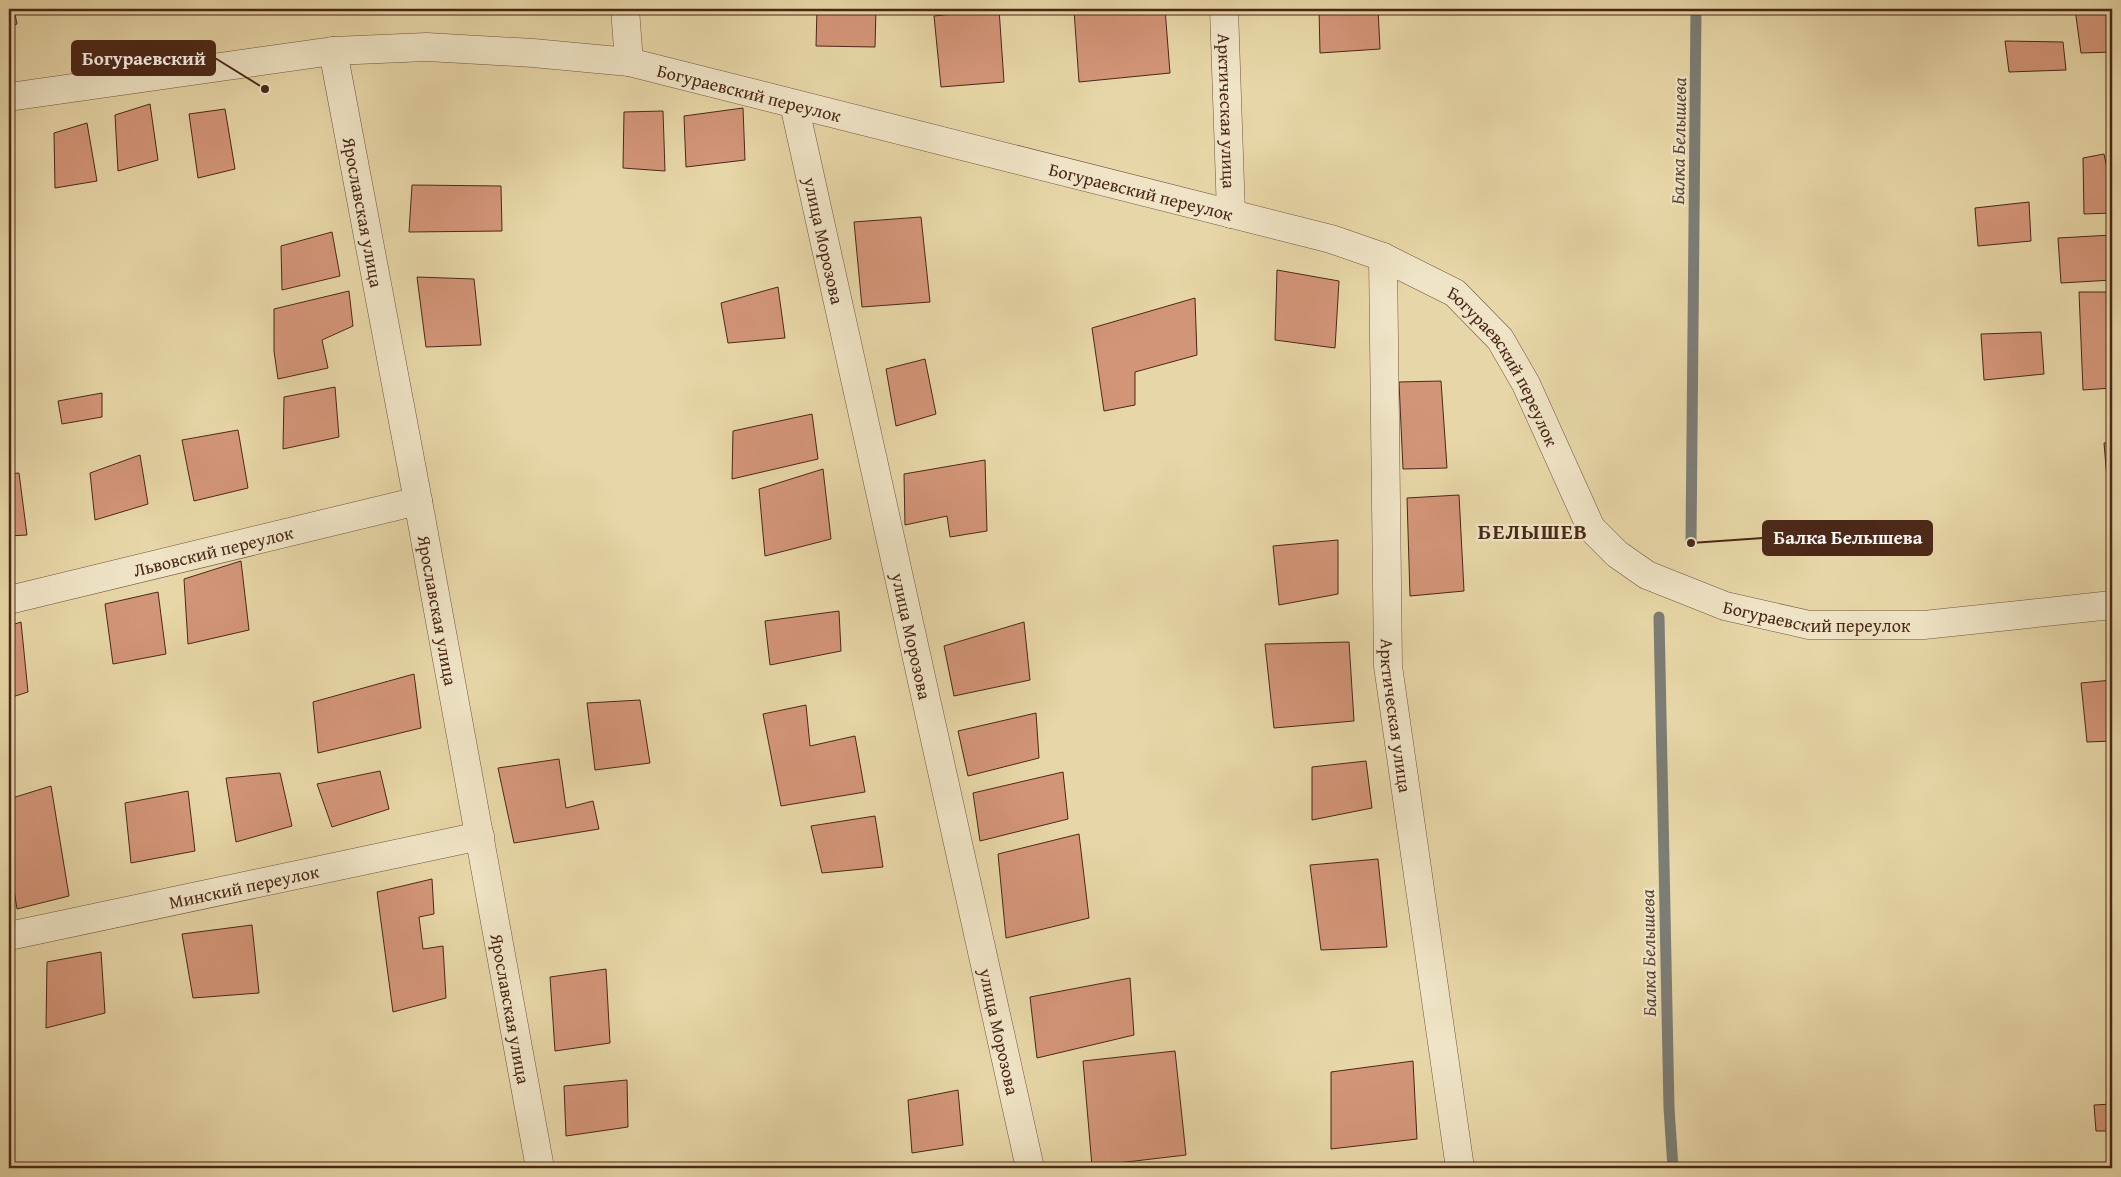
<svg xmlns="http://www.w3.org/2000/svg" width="2121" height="1177" font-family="'Gentium Book Plus',serif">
  <rect width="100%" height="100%" fill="#e7d6a7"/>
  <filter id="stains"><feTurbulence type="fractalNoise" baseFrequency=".004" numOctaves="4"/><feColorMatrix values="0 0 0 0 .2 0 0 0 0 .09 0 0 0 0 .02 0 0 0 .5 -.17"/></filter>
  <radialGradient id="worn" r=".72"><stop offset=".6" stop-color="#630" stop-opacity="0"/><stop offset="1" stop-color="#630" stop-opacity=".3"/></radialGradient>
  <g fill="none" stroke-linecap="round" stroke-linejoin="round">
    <g stroke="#7c7d75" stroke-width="11">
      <path d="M1691,543L1696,9"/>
      <path d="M1659,617L1669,1108L1673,1168"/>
    </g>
  </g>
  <g fill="#d39578" stroke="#4b2718">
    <path d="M9,9H14L17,24L9,26Z"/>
    <path d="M817,9H876L875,47L816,46Z"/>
    <path d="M999,9L1004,82L941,87L934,16Z"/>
    <path d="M1088,9H1165L1170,73L1079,82L1074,10Z"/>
    <path d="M1319,9H1378L1380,49L1320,53Z"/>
    <path d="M2075,9H2112V52L2081,53Z"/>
    <path d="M2005,41L2063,42L2066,70L2009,72Z"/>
    <path d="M150,104L158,160L118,171L115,115Z"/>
    <path d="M743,108L745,160L686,167L684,116Z"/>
    <path d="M225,109L235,169L198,178L189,114Z"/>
    <path d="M663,111L665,171L623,168L624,112Z"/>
    <path d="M87,123L97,181L55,188L54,133Z"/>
    <path d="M2104,154L2109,178H2112V213L2084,214L2083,158Z"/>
    <path d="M412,185L501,186L502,231L409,232Z"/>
    <path d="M2029,202L2031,241L1978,246L1975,208Z"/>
    <path d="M921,217L930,302L862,307L854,222Z"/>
    <path d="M332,232L340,276L282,290L281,246Z"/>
    <path d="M2112,235V280L2061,283L2058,238Z"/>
    <path d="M1277,270L1339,281L1335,348L1275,340Z"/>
    <path d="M417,277L474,279L481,345L426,347Z"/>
    <path d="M778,287L785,338L728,343L721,303Z"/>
    <path d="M349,291L353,326L322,340L328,368L278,379L274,351V309Z"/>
    <path d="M2079,292H2112V388L2083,390Z"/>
    <path d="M1195,298L1197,355L1135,372V405L1104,411L1092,328Z"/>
    <path d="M2041,332L2044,374L1984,380L1981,334Z"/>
    <path d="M925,359L936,414L896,426L886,369Z"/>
    <path d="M1441,381L1447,468L1403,469L1399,382Z"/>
    <path d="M335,387L339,437L283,449L284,397Z"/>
    <path d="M102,393V417L62,424L58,401Z"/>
    <path d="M9,406L12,436H9Z"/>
    <path d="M812,414L818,459L732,479L733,431Z"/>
    <path d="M238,430L248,488L194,501L182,440Z"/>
    <path d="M2112,442V503H2109L2104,443Z"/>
    <path d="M140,455L148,504L95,520L90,473Z"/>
    <path d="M985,460L987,531L950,537L947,516L905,525L904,474Z"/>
    <path d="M823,469L831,539L765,556L759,489Z"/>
    <path d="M19,473L27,535L9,536V474Z"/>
    <path d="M1459,495L1464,591L1410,596L1407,498Z"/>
    <path d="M1338,540V594L1279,605L1273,546Z"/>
    <path d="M241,561L249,630L188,644L184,579Z"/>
    <path d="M158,592L166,654L113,664L105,604Z"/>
    <path d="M839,611L841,651L770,665L765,621Z"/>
    <path d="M21,622L28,692L9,698V626Z"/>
    <path d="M1024,622L1030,680L954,696L944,646Z"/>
    <path d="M1349,642L1354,721L1274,728L1265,644Z"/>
    <path d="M414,674L421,728L318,753L313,702Z"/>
    <path d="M2112,680V741L2087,742L2081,683Z"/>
    <path d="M640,700L650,763L595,770L587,703Z"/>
    <path d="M806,705L810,746L855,736L865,792L781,806L763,714Z"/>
    <path d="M1036,713L1039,758L968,776L958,731Z"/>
    <path d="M559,759L566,808L593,801L599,829L514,843L498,768Z"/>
    <path d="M1366,761L1372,808L1312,820V767Z"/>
    <path d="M380,771L389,809L332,827L317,784Z"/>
    <path d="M1063,772L1068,819L980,841L973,793Z"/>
    <path d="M280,773L292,826L236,842L226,778Z"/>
    <path d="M51,786L69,896L17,909L9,857V799Z"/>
    <path d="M188,791L195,851L131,863L125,803Z"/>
    <path d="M875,816L883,867L822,873L811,826Z"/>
    <path d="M1079,834L1089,918L1006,938L998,854Z"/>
    <path d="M1378,859L1387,947L1321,950L1310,865Z"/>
    <path d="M432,879L434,914L419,917L423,949L443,946L446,998L393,1012L377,892Z"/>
    <path d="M252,925L259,993L193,998L182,934Z"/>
    <path d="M101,952L105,1013L46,1028L47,962Z"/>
    <path d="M606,969L610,1043L555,1051L550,977Z"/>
    <path d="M1130,978L1134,1035L1037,1058L1030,997Z"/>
    <path d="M1175,1051L1186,1155L1092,1166L1083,1061Z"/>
    <path d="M1413,1061L1417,1139L1331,1149V1072Z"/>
    <path d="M627,1080L628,1127L566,1136L564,1086Z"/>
    <path d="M958,1090L963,1145L912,1153L908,1100Z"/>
    <path d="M2112,1104V1131H2096L2094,1105Z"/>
    <path d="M616,1163L618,1168H593Z"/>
  </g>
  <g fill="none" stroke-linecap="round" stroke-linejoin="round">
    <g stroke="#72533c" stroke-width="29">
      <g id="minor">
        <path d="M625,9L629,62"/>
        <path id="s1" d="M1224,9L1231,214"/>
        <path id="s2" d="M333,51L418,501L540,1168"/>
        <path id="s3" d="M9,97L333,51L427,47L533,53L629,62L1331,239L1383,257L1455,293L1500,339L1526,384L1591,528L1617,554L1647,575L1725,606L1809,625H1924L2112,605"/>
        <path id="s4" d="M794,104L1030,1168"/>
        <path id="s5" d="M1383,257L1388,666L1460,1168"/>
        <path id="s6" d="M9,600L418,501"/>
        <path id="s7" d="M9,936L480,836"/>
      </g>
    </g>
    <use href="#minor" stroke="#efe4c6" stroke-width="28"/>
  </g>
  <g text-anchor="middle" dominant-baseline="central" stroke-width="4.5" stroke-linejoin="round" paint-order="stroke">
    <g font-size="18" fill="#4b2718" stroke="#efe4c6">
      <text stroke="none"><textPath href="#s3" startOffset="748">Богураевский переулок</textPath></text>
      <text stroke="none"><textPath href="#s1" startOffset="102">Арктическая улица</textPath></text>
      <text stroke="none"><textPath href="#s3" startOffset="1152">Богураевский переулок</textPath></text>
      <text stroke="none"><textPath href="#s2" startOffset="164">Ярославская улица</textPath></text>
      <text stroke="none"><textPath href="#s4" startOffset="140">улица Морозова</textPath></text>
      <text stroke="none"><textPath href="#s3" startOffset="1572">Богураевский переулок</textPath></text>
      <text stroke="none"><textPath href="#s6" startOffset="210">Львовский переулок</textPath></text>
      <text stroke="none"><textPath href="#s2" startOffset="569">Ярославская улица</textPath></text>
      <text stroke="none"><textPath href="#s3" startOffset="2008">Богураевский переулок</textPath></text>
      <text stroke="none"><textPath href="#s4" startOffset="545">улица Морозова</textPath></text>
      <text stroke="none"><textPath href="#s5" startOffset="459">Арктическая улица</textPath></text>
      <text stroke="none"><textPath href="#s7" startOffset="240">Минский переулок</textPath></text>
      <text stroke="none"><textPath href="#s2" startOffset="974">Ярославская улица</textPath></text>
      <text stroke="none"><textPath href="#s4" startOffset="950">улица Морозова</textPath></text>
    </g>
    <g font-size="19" font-style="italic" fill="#5b4437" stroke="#efe4c6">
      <text transform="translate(1678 141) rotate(-89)">Балка Белышева</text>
      <text transform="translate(1648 953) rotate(-91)">Балка Белышева</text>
    </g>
    <g font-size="22" font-weight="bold" letter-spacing="1" fill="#4b2718" stroke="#efe4c6">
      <text x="1533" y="531">БЕЛЫШЕВ</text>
    </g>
  </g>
  <path fill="none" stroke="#4b2718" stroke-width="2" d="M265 89L215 58M1691 543L1763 538"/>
  <g fill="#4b2718" stroke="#efe4c6" stroke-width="2">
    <circle cx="265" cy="89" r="5"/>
    <circle cx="1691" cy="543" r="5"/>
  </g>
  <g fill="#4b2718" stroke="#4b2718" stroke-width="2">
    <rect x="72" y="41" width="143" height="34" rx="5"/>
    <rect x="1763" y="521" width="169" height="34" rx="5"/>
  </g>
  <g font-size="19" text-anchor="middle" font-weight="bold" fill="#fff">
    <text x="144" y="65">Богураевский</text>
    <text x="1848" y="544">Балка Белышева</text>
  </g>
  <rect width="2121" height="1177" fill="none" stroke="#e7d6a7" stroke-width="30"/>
  <rect x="10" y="10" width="2101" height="1157" fill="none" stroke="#4b2718" stroke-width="2.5"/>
  <rect x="15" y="15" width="2091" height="1147" fill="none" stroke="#4b2718"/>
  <rect width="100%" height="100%" filter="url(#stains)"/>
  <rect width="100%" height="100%" fill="url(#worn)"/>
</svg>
